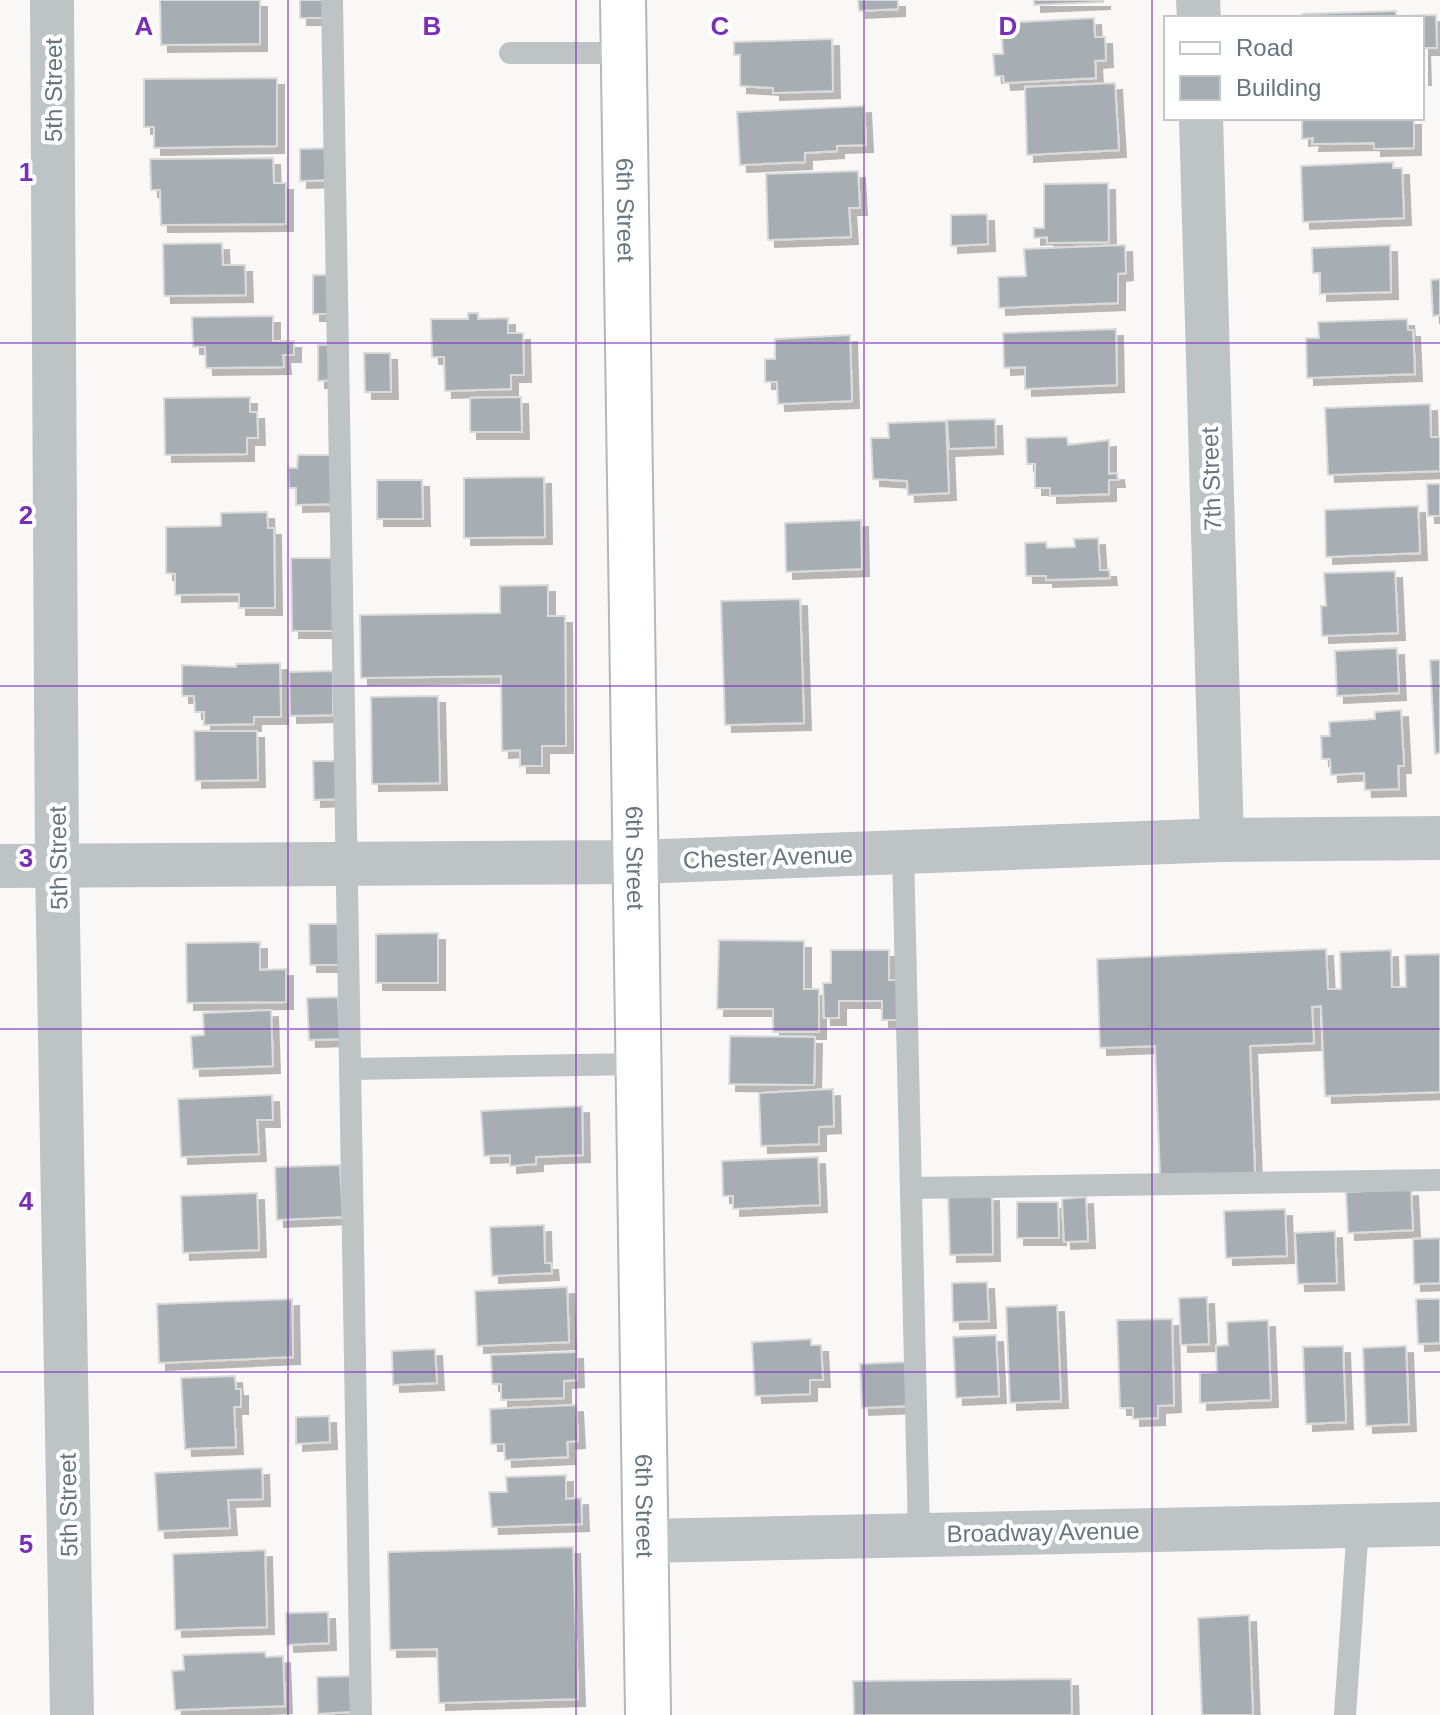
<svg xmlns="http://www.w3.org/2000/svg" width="1440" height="1715" font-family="Arial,sans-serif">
  <defs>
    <filter id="shadow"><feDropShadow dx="7" dy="7" stdDeviation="0" flood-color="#0004"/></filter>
  </defs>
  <rect width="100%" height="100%" fill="#f9f8f7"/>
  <g fill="#a6aeb3" stroke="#dadad9" stroke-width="2" filter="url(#shadow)">
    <path d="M160,0H260V44L161,45Z"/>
    <rect x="300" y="0" width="28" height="18"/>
    <path d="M858,0H898V9L859,11Z"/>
    <path d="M1034,0H1103V2L1034,5Z"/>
    <path d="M1396,11V16L1436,15L1437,48H1423L1424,78H1422V18H1303L1302,14Z"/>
    <path d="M1094,18L1095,37H1105L1106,60L1095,61L1096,78L1004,83L1003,76H995L993,54H1003L1001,23Z"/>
    <path d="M832,39L833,91L773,93V88L740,86V55H734V42Z"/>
    <path d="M277,78V146L154,148V127H144V79Z"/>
    <path d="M1115,83L1119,150L1027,155L1025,87Z"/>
    <path d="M864,106L866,145L837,146V151L805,153V162L740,165L737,112Z"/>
    <path d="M1302,118H1414V148L1374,149V143L1312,144L1313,138L1302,139Z"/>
    <path d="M334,148L333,180L300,181V149Z"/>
    <path d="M273,158L274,183H286V224L161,225L160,190H151L150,159Z"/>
    <path d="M1393,162V168H1402L1404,218L1303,222L1301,166Z"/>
    <path d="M858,171L860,208H849L851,237L768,240L766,174Z"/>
    <path d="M1108,183L1109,242L1047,243V237L1034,238V228H1044V184Z"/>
    <path d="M987,214L988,244L951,246V215Z"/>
    <path d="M222,243L223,265H245L246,295L164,296L163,244Z"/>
    <path d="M1125,245L1126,273L1118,274V303L999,308L998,277L1026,276L1024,249Z"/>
    <path d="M1390,245L1391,292L1320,294V273H1313L1312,248Z"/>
    <rect x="313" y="275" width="22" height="39"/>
    <path d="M1440,279V315L1433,316L1431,280Z"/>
    <path d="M468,313H478V319L508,318V333H523L524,375H511V389L445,391L444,357H432L431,319H468Z"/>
    <path d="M273,316V341H294V355H283L284,367L206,368L205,347H193L192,317Z"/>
    <path d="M1407,319L1408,330H1413L1415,374L1307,378L1306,338H1319L1318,322Z"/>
    <path d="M1116,329L1117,385L1025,389V367L1004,368L1003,333Z"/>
    <path d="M850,335L852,401L778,404L777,382H765V359H775V339Z"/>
    <path d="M318,345H336L335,380L318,381Z"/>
    <path d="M364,353H390L391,392H365Z"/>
    <path d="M250,397V412H257L258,438H247V454L165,455L164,398Z"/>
    <path d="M521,397L522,432H470V398Z"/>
    <path d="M1430,404L1431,437H1440V471L1328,475L1325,408Z"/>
    <path d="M995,419L996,447L949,449L947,420Z"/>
    <path d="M946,421L949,493L908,495L907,481L873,479L871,438H889L888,423Z"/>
    <path d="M1067,437L1068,445L1109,440V474L1117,473L1118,480H1109V494L1050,496V488H1035V464H1027L1026,438Z"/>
    <path d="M298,455H337L338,504L296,505V488H289L288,468H297Z"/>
    <path d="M544,477L545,537L464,538V478Z"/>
    <path d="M377,480H422L423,519H377Z"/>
    <path d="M1427,484H1440V516H1428Z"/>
    <path d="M1418,506L1420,553L1326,557L1325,510Z"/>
    <path d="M267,512L268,528H274L275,608H239V594L175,595V574L166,573V527L221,526V513Z"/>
    <path d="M861,520L862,569L786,572L785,523Z"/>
    <path d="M1098,538L1100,570H1109L1110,578L1046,580V576H1026L1025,543L1046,542L1047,548L1075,547L1074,539Z"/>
    <path d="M291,558H334L335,631H292Z"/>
    <path d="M1395,571L1398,633L1322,636L1321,606H1326L1324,573Z"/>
    <path d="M548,585V616H565L566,746H542V766H520V750L502,751L501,676L361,678L360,615L500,613V586Z"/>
    <path d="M800,599L804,723L725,725L721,601Z"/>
    <path d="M1397,648L1399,693L1337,696L1335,651Z"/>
    <path d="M1430,660H1440V753L1435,754Z"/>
    <path d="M280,663L281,717H254V724L204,725V712H195L194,696H182V665L236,667V664Z"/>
    <path d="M333,671V715L290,716L289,672Z"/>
    <path d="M438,696L440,783L372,784L371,697Z"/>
    <path d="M1401,710L1404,766H1398L1399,789L1365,790L1364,773L1331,775L1330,759H1322L1321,736H1330L1329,722L1375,719V712Z"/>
    <path d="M194,731H257L258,780L195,781Z"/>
    <path d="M313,761H343V799L314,800Z"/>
    <path d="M309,924H339V965H310Z"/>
    <path d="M438,933V983H376V934Z"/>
    <path d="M719,940L804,941V989H819V1032H773V1009H717Z"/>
    <path d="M260,942V970L286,969V1002L187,1003L186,943Z"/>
    <path d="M1326,949L1328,989H1341L1340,952L1391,950L1392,987H1406L1405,955L1440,954V1092L1325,1096L1321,1006L1312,1007L1314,1043L1250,1046L1255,1173L1160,1176L1155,1046L1100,1048L1097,959Z"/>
    <path d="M831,950H889V980H900V1020H882V1001H839V1018H824L823,983H831Z"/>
    <path d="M338,997L340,1039L309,1040L307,998Z"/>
    <path d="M271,1010L273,1066L193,1069L191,1036L204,1035L203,1013Z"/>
    <path d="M730,1036L815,1037L814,1085L729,1084Z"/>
    <path d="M833,1089L834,1126L819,1127V1144L761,1146L759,1093Z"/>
    <path d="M272,1095L273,1120H257L259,1154L181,1157L178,1099Z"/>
    <path d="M582,1106L583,1155L536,1157V1164L510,1166V1155L484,1156L481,1111Z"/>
    <path d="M818,1157L820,1205L733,1209V1196H723L722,1161Z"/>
    <path d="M340,1165L343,1217L277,1220L275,1167Z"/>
    <path d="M1411,1189L1413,1230L1348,1233L1346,1192Z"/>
    <path d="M257,1193L259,1250L183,1253L181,1196Z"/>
    <path d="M992,1194L993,1254L950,1255L948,1196Z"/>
    <path d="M1086,1197L1088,1241L1064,1242L1062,1199Z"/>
    <path d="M1017,1202H1058L1059,1238H1017Z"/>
    <path d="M1285,1209L1287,1256L1226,1258L1224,1211Z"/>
    <path d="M544,1225L545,1263H551L552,1273L492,1276L490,1227Z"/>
    <path d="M1335,1231L1337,1283L1298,1284L1295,1233Z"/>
    <path d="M1440,1238V1283L1414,1284L1413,1239Z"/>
    <path d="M987,1282L989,1321L953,1322L952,1283Z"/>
    <path d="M567,1287L569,1342L477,1346L475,1291Z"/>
    <path d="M1207,1297L1209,1344L1181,1345L1179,1298Z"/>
    <path d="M292,1299L293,1357L159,1363L157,1304Z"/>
    <path d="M1416,1299H1440V1343L1418,1344Z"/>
    <path d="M1057,1305L1061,1401L1010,1403L1006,1307Z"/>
    <path d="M1172,1319L1174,1405L1158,1406V1418L1133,1419V1408H1120L1117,1320Z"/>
    <path d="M1268,1320L1271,1400L1200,1403V1373L1217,1372L1216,1346L1228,1345L1227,1322Z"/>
    <path d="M996,1335L999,1396L956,1398L953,1337Z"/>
    <path d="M811,1339V1345H821L823,1380H810V1394L755,1396L752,1342Z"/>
    <path d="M1343,1346L1346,1422L1306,1424L1303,1347Z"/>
    <path d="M1406,1346L1409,1424L1366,1426L1363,1348Z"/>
    <path d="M435,1349L437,1383L393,1385L392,1351Z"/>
    <path d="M576,1352L577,1380L564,1381V1398L501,1400V1384H492L491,1355Z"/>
    <path d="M905,1362L908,1406L862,1408L860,1364Z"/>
    <path d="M235,1376L236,1389H241V1407H234L236,1447L185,1449L181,1378Z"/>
    <path d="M576,1405L578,1441L567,1442L568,1457L505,1460L504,1444H491L490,1409Z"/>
    <path d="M329,1416L330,1442L296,1444V1417Z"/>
    <path d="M262,1468L263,1499L228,1500L230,1528L158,1531L155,1473Z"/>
    <path d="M566,1475V1499L581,1498L582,1524L492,1527L489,1492H507L506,1477Z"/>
    <path d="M573,1547L578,1699L439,1703L437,1649L390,1650L388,1552Z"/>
    <path d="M265,1550L267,1627L175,1630L173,1554Z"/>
    <path d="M328,1612L329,1643L287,1645L286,1613Z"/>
    <path d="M1249,1615L1253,1715H1202L1198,1618Z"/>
    <path d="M265,1652L266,1657L283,1656L285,1706L175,1710L172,1671L184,1670L183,1655Z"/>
    <path d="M350,1676L351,1712L318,1714L317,1677Z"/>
    <path d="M1071,1679L1072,1715H854L853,1681Z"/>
  </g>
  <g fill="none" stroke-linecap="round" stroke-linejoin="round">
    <g stroke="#b1b7bb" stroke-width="48">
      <g id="secondary">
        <path id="s1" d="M623,0L648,1715"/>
      </g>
    </g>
    <g stroke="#bec3c6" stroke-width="22">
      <path d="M332,0L361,1715"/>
      <path d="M510,53H624"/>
      <path d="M903,852L919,1534"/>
      <path d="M350,1069L638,1064"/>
      <path d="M911,1188L1440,1180"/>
      <path d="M1345,1715L1358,1525"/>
    </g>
    <g stroke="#bec3c6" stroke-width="44">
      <path d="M52,0L57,865L72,1715"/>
      <path d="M1198,0L1199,18"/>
      <path d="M1201,118L1222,840"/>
      <path d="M0,866L636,862L1222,840L1440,838"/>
      <path d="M645,1541L1440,1524"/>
    </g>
    <use href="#secondary" stroke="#fff" stroke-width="44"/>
  </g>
  <path fill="none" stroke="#7b2cbf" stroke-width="2" stroke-opacity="0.55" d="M288,0V1715M576,0V1715M864,0V1715M1152,0V1715M0,343H1440M0,686H1440M0,1029H1440M0,1372H1440"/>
  <g text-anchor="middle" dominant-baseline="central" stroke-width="8" stroke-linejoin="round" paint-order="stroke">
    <g font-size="24" fill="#66767e" stroke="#fff">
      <text transform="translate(53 90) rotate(-90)">5th Street</text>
      <text stroke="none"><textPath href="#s1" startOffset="210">6th Street</textPath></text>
      <text transform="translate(1211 479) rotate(-92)">7th Street</text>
      <text transform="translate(768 857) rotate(-2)">Chester Avenue</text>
      <text transform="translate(58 858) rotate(-91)">5th Street</text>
      <text stroke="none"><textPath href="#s1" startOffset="858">6th Street</textPath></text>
      <text transform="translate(68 1505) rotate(-91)">5th Street</text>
      <text stroke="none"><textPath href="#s1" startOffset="1506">6th Street</textPath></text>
      <text transform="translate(1043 1532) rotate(-1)">Broadway Avenue</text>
    </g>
  </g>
  <g font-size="26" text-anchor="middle" font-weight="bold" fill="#7b2cbf" stroke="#fff" stroke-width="8" stroke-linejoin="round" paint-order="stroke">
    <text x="144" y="35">A</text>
    <text x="432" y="35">B</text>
    <text x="720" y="35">C</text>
    <text x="1008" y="35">D</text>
    <text x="26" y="181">1</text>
    <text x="26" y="524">2</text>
    <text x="26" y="867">3</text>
    <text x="26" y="1210">4</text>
    <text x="26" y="1553">5</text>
  </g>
  <rect x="1164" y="16" width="260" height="104" fill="#ffffff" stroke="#c2c8cb" stroke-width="2"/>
  <rect x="1180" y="42" width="40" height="12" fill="#ffffff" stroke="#c2c8cb" stroke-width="2"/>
  <text x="1236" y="56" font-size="24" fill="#66767e">Road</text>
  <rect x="1180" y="76" width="40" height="24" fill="#a6aeb3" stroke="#c2c8cb" stroke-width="2"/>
  <text x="1236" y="96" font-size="24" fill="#66767e">Building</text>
</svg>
